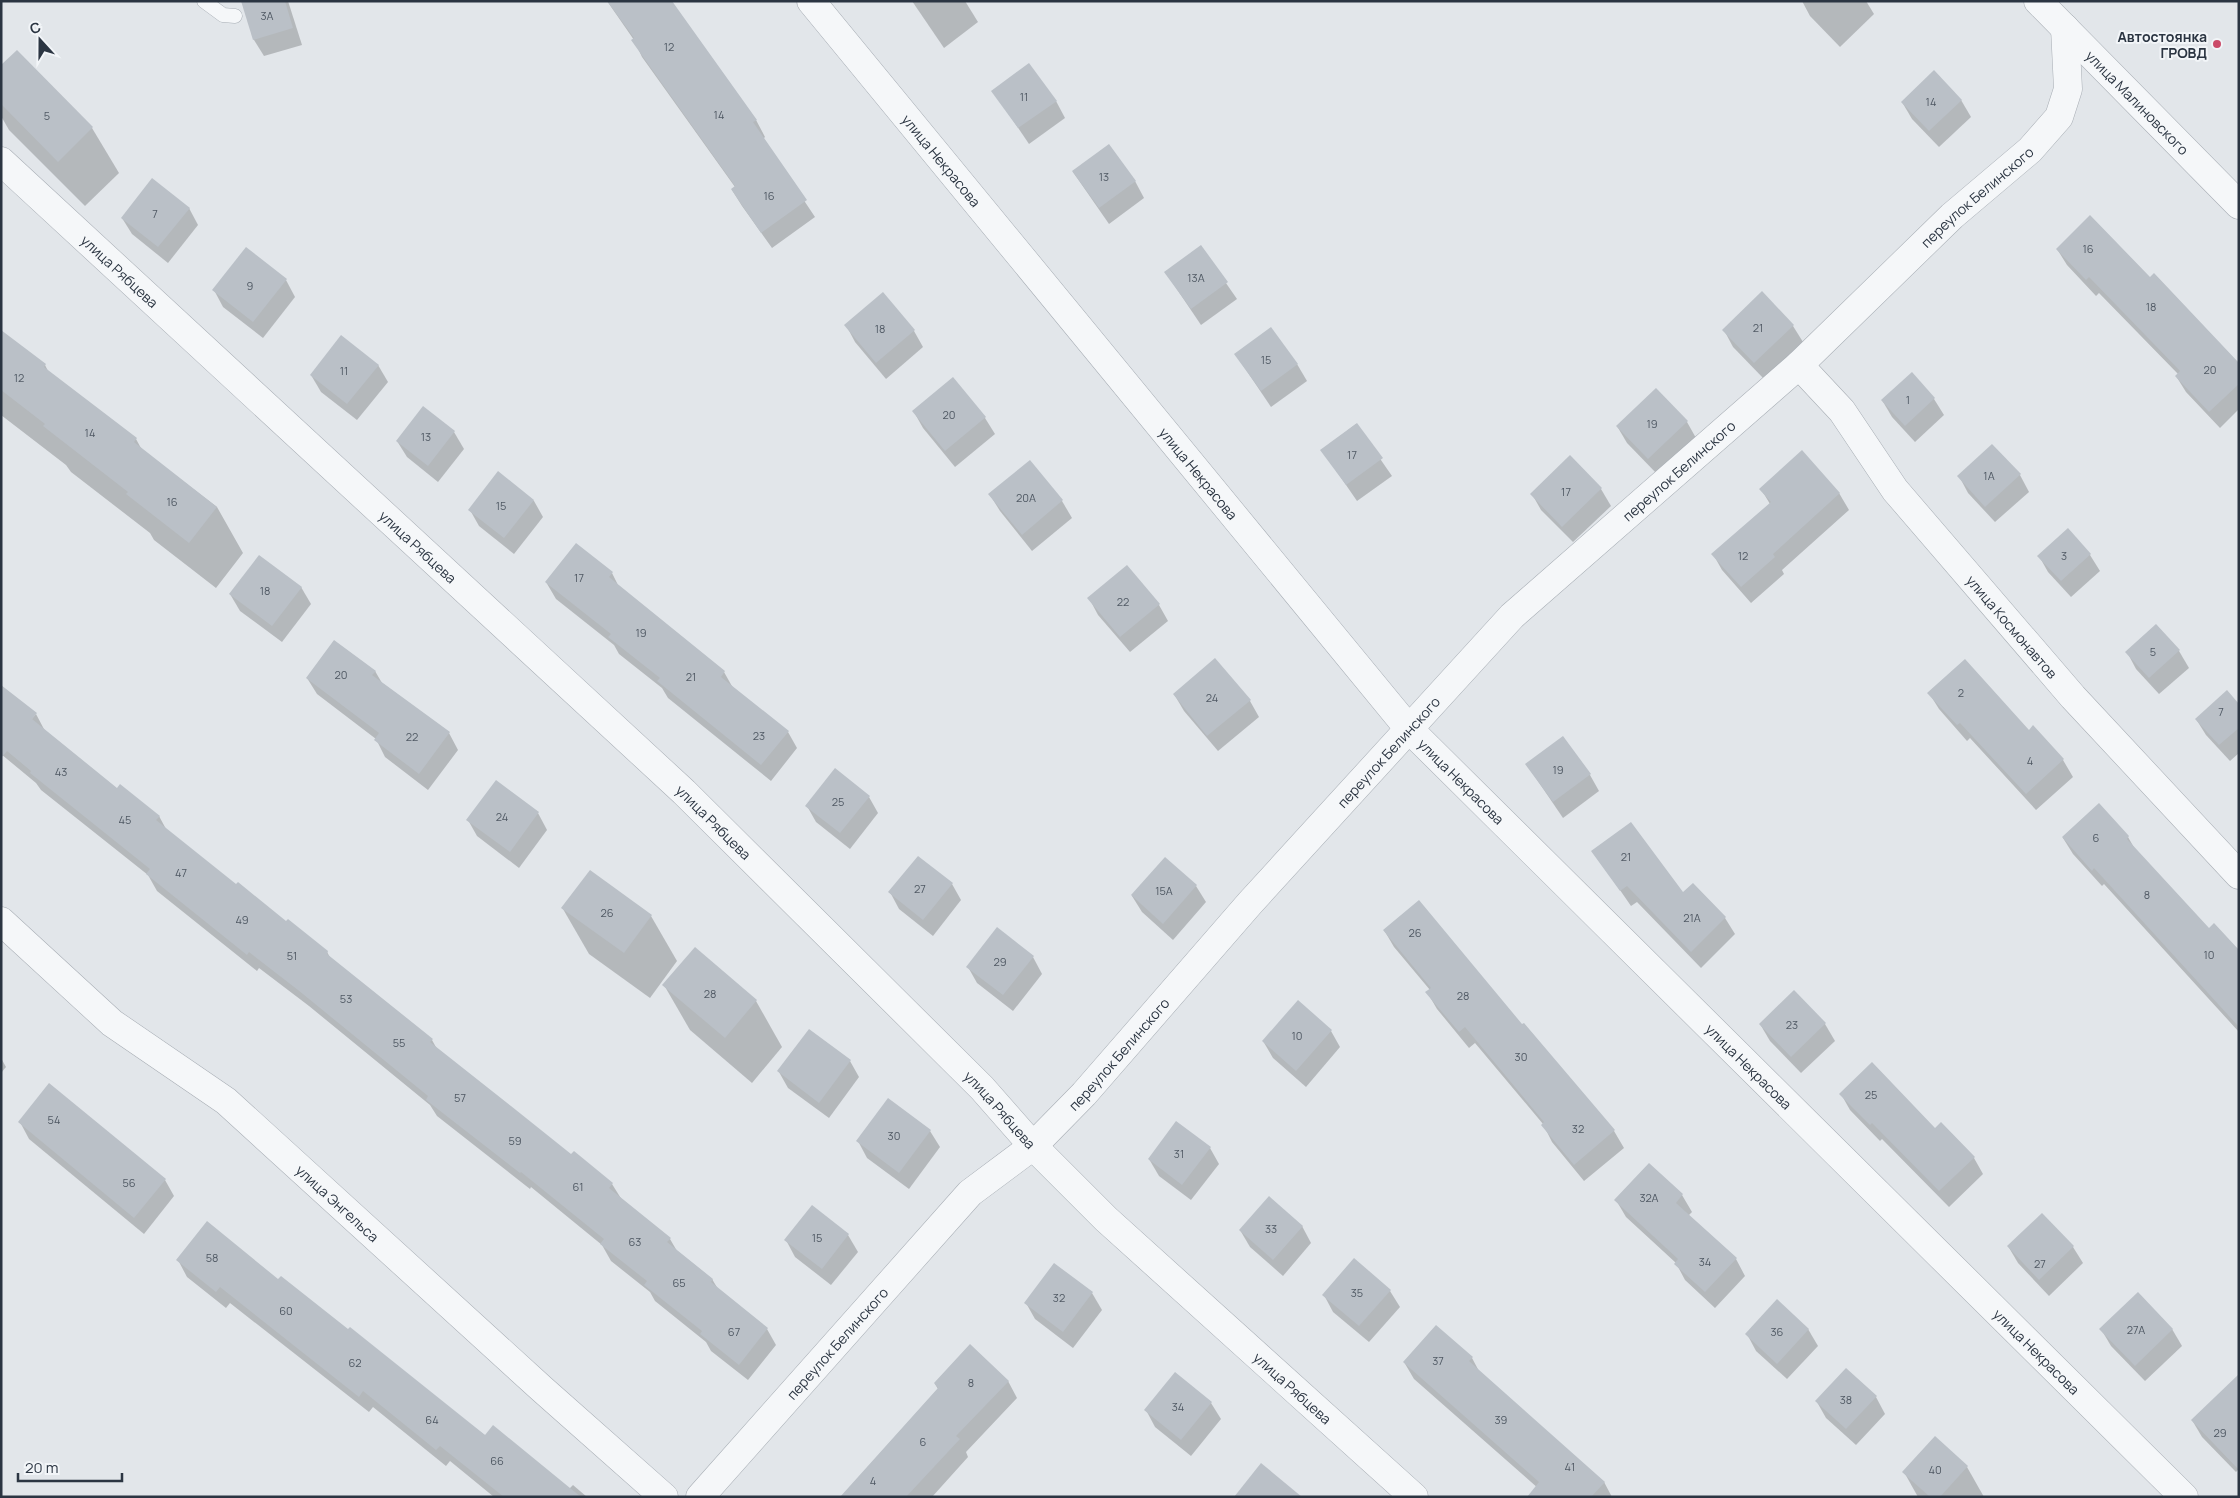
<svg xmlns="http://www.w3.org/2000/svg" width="2240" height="1498" font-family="Manrope,sans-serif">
  <rect width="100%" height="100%" fill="#e2e6ea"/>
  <g fill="#0003">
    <path d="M243,1H288L302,45L264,56L254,40Z"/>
    <path d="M607,1H667L756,120L765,137L763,139L815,217L772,248L742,206L732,190L735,187L642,57L634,40Z"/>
    <path d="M912,1H965L978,22L944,48Z"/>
    <path d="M1802,1H1866L1874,14L1840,47L1810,16Z"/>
    <path d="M17,52L92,128L119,173L85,206L9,130L1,116V66Z"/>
    <path d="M993,91L1056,101L1065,118L1029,144Z"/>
    <path d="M1961,100L1971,117L1939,147L1912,119L1902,102Z"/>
    <path d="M1073,172L1135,181L1144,198L1109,224Z"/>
    <path d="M189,208L198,225L168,263L132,234L122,218Z"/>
    <path d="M1201,247L1237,299L1201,325L1166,273Z"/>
    <path d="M2057,249L2150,279L2239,365V409L2220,428L2186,392L2176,376L2178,374L2099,293L2096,296L2067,265Z"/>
    <path d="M286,280L295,297L263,338L223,307L214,290Z"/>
    <path d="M846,325L914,331L923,347L886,379L855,342Z"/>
    <path d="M1793,326L1803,342L1764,379L1733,347L1724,330Z"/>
    <path d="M1,332L45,365L49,373L136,439L142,450L217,507L243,553L216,588L154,540L150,533L71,472L66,465L1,415Z"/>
    <path d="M1236,355L1297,364L1307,381L1271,407Z"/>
    <path d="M378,365L388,382L357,420L321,392L311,375Z"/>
    <path d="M1912,374L1934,399L1944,415L1915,442L1892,417L1882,400Z"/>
    <path d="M953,379L985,418L995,434L955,467L923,428L914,412Z"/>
    <path d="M423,408L454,432L464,449L438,482L407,457L397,441Z"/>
    <path d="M1687,422L1696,438L1658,475L1627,443L1617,426Z"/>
    <path d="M1356,424L1392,476L1357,501L1322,450Z"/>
    <path d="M1570,457L1601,489L1611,506L1573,542L1541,510L1532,494Z"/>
    <path d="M1030,462L1062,501L1072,518L1032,551L1000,511L990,495Z"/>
    <path d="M499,473L534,501L543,517L514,554L479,526L470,510Z"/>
    <path d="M2020,475L2029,492L1995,522L1968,493L1959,476Z"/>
    <path d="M1761,489L1839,493L1849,510L1782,570L1784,574L1751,603L1722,570L1713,554L1770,504Z"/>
    <path d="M2068,530L2090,555L2100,571L2071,597L2048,572L2039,556Z"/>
    <path d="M612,573L619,587L724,672L733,688L788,732L797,748L771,781L668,698L662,688L619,654L614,645L556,599L546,582Z"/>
    <path d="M301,587L311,604L282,642L240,611L230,594Z"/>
    <path d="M1089,598L1159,605L1168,621L1130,652L1098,615Z"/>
    <path d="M2156,625L2179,651L2189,668L2159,694L2136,669L2127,652Z"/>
    <path d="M375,671L382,683L449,733L458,750L428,790L385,757L376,739L317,694L307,678Z"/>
    <path d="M1929,693L2029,731L2033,727L2063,760L2073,777L2036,810L1970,738L1967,741L1939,709Z"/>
    <path d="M1174,694L1250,701L1259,717L1218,751L1184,711Z"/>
    <path d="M2239,706V753L2230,761L2206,735L2196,719Z"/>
    <path d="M36,714L45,731L118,790L159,816L166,829L236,886L327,952L331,959L432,1040L437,1049L571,1156L612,1184L622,1200L670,1239L677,1251L712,1279L718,1289L767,1329L776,1345L748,1380L711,1351L706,1342L655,1301L650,1292L611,1261L602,1245L531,1187L530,1189L437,1116L430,1105L309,1006L259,968L257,971L157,891L148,875L41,790L36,783L1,754Z"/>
    <path d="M1527,765L1590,775L1599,791L1563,818Z"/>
    <path d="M869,797L878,813L850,849L816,822L807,806Z"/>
    <path d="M538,813L547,830L519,868L477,836L468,820Z"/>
    <path d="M2128,837L2136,851L2209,930L2239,952V1032L2104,884L2102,886L2073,854L2063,838Z"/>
    <path d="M1593,851L1683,894L1693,884L1725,918L1735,934L1701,968L1637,902L1631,906Z"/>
    <path d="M952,884L961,900L933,936L899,909L890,892Z"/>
    <path d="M1196,886L1206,902L1173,940L1142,912L1132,896Z"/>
    <path d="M563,909L651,916L677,961L650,998L589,954Z"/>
    <path d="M1384,930L1522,1026L1524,1024L1614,1131L1624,1148L1584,1181L1552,1142L1543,1124L1475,1043L1469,1048L1437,1009L1427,992L1430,990L1394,947Z"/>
    <path d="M695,949L756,1001L782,1047L752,1083L690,1030L664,985Z"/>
    <path d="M1033,957L1042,974L1013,1011L977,983L968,967Z"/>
    <path d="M1794,992L1825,1024L1835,1041L1801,1073L1770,1041L1760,1024Z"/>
    <path d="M1331,1031L1340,1047L1306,1087L1273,1058L1263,1041Z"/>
    <path d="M1,1058L6,1067L1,1073Z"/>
    <path d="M850,1061L859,1077L829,1118L788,1088L779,1072Z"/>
    <path d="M1841,1094L1935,1130L1974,1158L1983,1174L1949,1207L1882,1139L1880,1141L1850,1110Z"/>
    <path d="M20,1122L165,1180L174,1196L144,1234L29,1139Z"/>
    <path d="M930,1131L940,1147L909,1189L867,1158L858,1141Z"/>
    <path d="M1210,1148L1219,1164L1191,1200L1159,1176L1149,1159Z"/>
    <path d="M1649,1165L1682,1195L1692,1212L1688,1216L1736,1259L1745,1276L1715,1308L1685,1280L1676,1263L1626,1217L1616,1200Z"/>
    <path d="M812,1207L848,1235L858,1252L831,1285L795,1257L786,1240Z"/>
    <path d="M1302,1226L1311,1243L1283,1276L1250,1247L1240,1230Z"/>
    <path d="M2008,1246L2073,1247L2083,1263L2049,1296L2018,1263Z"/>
    <path d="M178,1260L278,1281L486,1436L569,1489L573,1485L587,1497H494L450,1461L446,1466L373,1407L369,1412L230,1303L226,1308L187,1277Z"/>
    <path d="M1054,1264L1092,1293L1102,1310L1073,1348L1035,1319L1026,1303Z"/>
    <path d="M1390,1291L1400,1307L1369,1342L1333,1312L1324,1295Z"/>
    <path d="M1808,1329L1818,1346L1787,1379L1756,1351L1747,1334Z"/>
    <path d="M2101,1329H2172L2182,1346L2145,1381L2111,1346Z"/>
    <path d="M1472,1358L1480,1373L1604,1482L1612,1497H1544L1539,1489L1414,1379L1404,1362Z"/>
    <path d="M1008,1381L1017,1398L966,1452L968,1457L932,1497H841L938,1389L935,1384Z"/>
    <path d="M1876,1397L1885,1414L1856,1445L1826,1418L1817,1402Z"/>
    <path d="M1211,1403L1221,1419L1191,1456L1155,1427L1146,1410Z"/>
    <path d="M2192,1420L2239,1469L2236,1472L2202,1437Z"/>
    <path d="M1967,1467L1984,1497H1918L1904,1472Z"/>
  </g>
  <g fill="#bac0c7">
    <path d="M241,1H285L293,28L253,40Z"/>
    <path d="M607,1H672L757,120L753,122L807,200L761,233L731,189L735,186L631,40L634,38Z"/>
    <path d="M17,50L93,127L58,162L1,104V65Z"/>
    <path d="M1029,63L1057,101L1018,128L991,91Z"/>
    <path d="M1934,70L1962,100L1929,131L1901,102Z"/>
    <path d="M1109,144L1136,181L1099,208L1072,171Z"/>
    <path d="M152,178L190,208L158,247L121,218Z"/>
    <path d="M2090,215L2150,277L2154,273L2239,363V384L2209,412L2175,376L2180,371L2089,277L2086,280L2056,249Z"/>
    <path d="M1201,245L1228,282L1191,309L1164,272Z"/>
    <path d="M246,247L287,279L253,322L212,290Z"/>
    <path d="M1762,291L1794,325L1754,363L1722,330Z"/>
    <path d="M883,292L915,330L876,363L844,325Z"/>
    <path d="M1271,327L1298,364L1261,391L1234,354Z"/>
    <path d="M1,330L46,364L44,367L137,438L134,442L217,507L189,543L126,494L128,492L43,426L45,424L1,390Z"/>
    <path d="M341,335L379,365L347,404L310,375Z"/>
    <path d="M1912,372L1935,398L1905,426L1881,400Z"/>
    <path d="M953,377L986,417L945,451L912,411Z"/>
    <path d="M1656,388L1688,421L1648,459L1616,426Z"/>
    <path d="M423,406L455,431L428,466L396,441Z"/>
    <path d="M1357,423L1383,458L1346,485L1320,450Z"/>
    <path d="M1992,444L2021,474L1985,507L1957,476Z"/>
    <path d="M1802,450L1840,493L1773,554L1775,557L1741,587L1711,554L1771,502L1759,489Z"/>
    <path d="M1570,455L1602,488L1562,527L1530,494Z"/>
    <path d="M1030,460L1063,500L1022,535L988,494Z"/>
    <path d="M498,471L534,500L504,538L468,510Z"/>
    <path d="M2068,528L2091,554L2061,581L2037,556Z"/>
    <path d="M576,543L613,572L609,577L725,671L721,677L789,731L761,765L657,681L660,678L608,637L611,634L545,582Z"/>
    <path d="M259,555L302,587L272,626L229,594Z"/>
    <path d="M1127,565L1160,604L1120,637L1087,598Z"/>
    <path d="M2156,624L2180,650L2149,678L2125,652Z"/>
    <path d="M334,640L376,671L372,675L450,732L419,774L374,740L379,733L306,678Z"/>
    <path d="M1215,658L1251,700L1207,736L1173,694Z"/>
    <path d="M1965,659L2029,730L2033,725L2064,759L2026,794L1960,723L1957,725L1927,693Z"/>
    <path d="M1,685L37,713L32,719L117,788L120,784L160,816L156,820L236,884L238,882L286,921L288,919L328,951L327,954L433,1039L430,1042L511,1106L571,1154L574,1151L613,1183L609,1188L671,1238L667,1242L713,1279L711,1282L768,1328L739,1365L700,1334L702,1331L644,1285L647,1281L600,1244L604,1239L521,1172L520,1173L426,1100L428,1096L298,990L249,952L247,955L146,874L150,869L30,773L31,771L7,751L1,758Z"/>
    <path d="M2227,690L2239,704V728L2219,745L2195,719Z"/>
    <path d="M1563,736L1591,774L1553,802L1525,764Z"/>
    <path d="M835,768L870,796L840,833L805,806Z"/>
    <path d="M496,780L539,812L510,852L466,820Z"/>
    <path d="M2099,803L2129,836L2127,839L2209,928L2214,923L2239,950V1027L2094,868L2092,871L2062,837Z"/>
    <path d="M1631,822L1683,892L1693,883L1726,917L1691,952L1627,886L1620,891L1591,851Z"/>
    <path d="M918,856L953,883L923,920L888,892Z"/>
    <path d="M1165,857L1197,885L1163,924L1131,895Z"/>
    <path d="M590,870L652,915L624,953L561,908Z"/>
    <path d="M1419,900L1522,1024L1524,1023L1615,1130L1574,1165L1541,1125L1544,1122L1465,1027L1459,1032L1425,992L1431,988L1383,930Z"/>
    <path d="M997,927L1034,956L1003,995L966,967Z"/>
    <path d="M695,947L757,1000L725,1038L662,985Z"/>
    <path d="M1794,990L1826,1023L1791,1057L1759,1024Z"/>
    <path d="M1298,1000L1332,1030L1296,1071L1262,1041Z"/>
    <path d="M809,1029L851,1060L819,1103L777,1071Z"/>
    <path d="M1872,1062L1935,1128L1941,1122L1975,1157L1939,1191L1872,1123L1870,1125L1839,1094Z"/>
    <path d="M49,1083L166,1179L134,1218L18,1122Z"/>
    <path d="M888,1098L931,1130L899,1173L856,1141Z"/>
    <path d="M1176,1121L1211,1147L1182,1185L1148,1159Z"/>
    <path d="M1649,1163L1683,1194L1676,1203L1737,1258L1705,1292L1674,1264L1678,1259L1614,1200Z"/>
    <path d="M1269,1196L1303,1226L1273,1260L1239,1230Z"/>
    <path d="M812,1205L849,1234L822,1269L784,1240Z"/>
    <path d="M2042,1213L2074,1246L2039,1280L2007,1246Z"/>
    <path d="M207,1221L278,1279L281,1276L348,1329L350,1327L485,1435L493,1425L581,1497H504L440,1446L436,1450L363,1391L359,1397L220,1287L216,1292L176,1260Z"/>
    <path d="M1354,1258L1391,1290L1359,1326L1322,1295Z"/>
    <path d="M1054,1263L1093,1292L1063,1332L1024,1303Z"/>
    <path d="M2138,1292L2173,1329L2135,1366L2099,1329Z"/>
    <path d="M1777,1299L1809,1329L1777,1364L1745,1334Z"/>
    <path d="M1436,1325L1473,1357L1469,1361L1605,1482L1591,1497H1527L1539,1482L1403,1362Z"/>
    <path d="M970,1344L1009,1381L956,1436L960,1439L906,1497H840L938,1388L934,1383Z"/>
    <path d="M1846,1368L1877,1396L1846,1429L1815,1401Z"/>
    <path d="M1175,1372L1212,1402L1181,1440L1144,1410Z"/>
    <path d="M2239,1374V1470L2191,1420Z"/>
    <path d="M1935,1436L1968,1466L1940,1497H1930L1902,1472Z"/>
    <path d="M1261,1463L1302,1497H1234Z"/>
  </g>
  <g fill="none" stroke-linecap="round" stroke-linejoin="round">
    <g stroke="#a7adb4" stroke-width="15">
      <path id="service" d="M204,1L223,15L235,16"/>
    </g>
    <g stroke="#a7adb4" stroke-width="29">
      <g id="minor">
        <path id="s1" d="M811,1L1409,729L2184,1497"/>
        <path id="s2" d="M2038,1L2239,205"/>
        <path id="s3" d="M1,161L684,792L982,1088L1033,1146L1106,1219L1414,1497"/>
        <path id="s4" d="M1799,365L1842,411L1895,490L2073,697L2239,875"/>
        <path id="s5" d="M1,921L112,1023L226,1101L542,1389L664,1497"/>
        <path id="s6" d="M700,1497L970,1193L1033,1146L1084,1094L1250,903L1512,616L1799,365L1952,216L2030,150L2059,117L2068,89L2065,28"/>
      </g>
    </g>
    <use href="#service" stroke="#f5f7f9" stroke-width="14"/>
    <use href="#minor" stroke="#f5f7f9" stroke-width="28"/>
  </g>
  <circle fill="#cb4b69" stroke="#f2f5f8" stroke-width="2" cx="2217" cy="44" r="5"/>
  <g text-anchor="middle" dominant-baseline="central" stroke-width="4" stroke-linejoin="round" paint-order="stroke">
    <g font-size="11" fill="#4f5863">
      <text x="267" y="15">3А</text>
      <text x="669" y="46">12</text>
      <text x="1024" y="96">11</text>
      <text x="1931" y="101">14</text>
      <text x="719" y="114">14</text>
      <text x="47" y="115">5</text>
      <text x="1104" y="176">13</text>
      <text x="769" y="195">16</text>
      <text x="155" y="213">7</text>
      <text x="2088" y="248">16</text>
      <text x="1196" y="277">13А</text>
      <text x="250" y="285">9</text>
      <text x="2151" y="306">18</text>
      <text x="1758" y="327">21</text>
      <text x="880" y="328">18</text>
      <text x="1266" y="359">15</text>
      <text x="2210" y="369">20</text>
      <text x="344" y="370">11</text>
      <text x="19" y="377">12</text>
      <text x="1908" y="399">1</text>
      <text x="949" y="414">20</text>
      <text x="1652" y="423">19</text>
      <text x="90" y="432">14</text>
      <text x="426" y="436">13</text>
      <text x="1352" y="454">17</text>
      <text x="1989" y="475">1А</text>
      <text x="1566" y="491">17</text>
      <text x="1026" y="497">20А</text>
      <text x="172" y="501">16</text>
      <text x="501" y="505">15</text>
      <text x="1743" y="555">12</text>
      <text x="2064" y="555">3</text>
      <text x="579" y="577">17</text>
      <text x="265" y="590">18</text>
      <text x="1123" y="601">22</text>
      <text x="641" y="632">19</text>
      <text x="2153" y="651">5</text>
      <text x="341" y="674">20</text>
      <text x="691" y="676">21</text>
      <text x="1961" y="692">2</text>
      <text x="1212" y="697">24</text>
      <text x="2221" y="711">7</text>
      <text x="759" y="735">23</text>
      <text x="412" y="736">22</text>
      <text x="2030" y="760">4</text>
      <text x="1558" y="769">19</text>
      <text x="61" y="771">43</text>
      <text x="838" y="801">25</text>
      <text x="502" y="816">24</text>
      <text x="125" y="819">45</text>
      <text x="2096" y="837">6</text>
      <text x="1626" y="856">21</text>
      <text x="181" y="872">47</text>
      <text x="920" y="888">27</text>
      <text x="1164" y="890">15А</text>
      <text x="2147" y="894">8</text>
      <text x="607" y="912">26</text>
      <text x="1692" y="917">21А</text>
      <text x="242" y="919">49</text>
      <text x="1415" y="932">26</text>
      <text x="2209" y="954">10</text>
      <text x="292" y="955">51</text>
      <text x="1000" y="961">29</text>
      <text x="710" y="993">28</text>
      <text x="1463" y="995">28</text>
      <text x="346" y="998">53</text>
      <text x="1792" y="1024">23</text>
      <text x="1297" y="1035">10</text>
      <text x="399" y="1042">55</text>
      <text x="1521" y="1056">30</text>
      <text x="1871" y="1094">25</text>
      <text x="460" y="1097">57</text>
      <text x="54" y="1119">54</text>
      <text x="1578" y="1128">32</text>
      <text x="894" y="1135">30</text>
      <text x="515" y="1140">59</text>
      <text x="1179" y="1153">31</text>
      <text x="129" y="1182">56</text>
      <text x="578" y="1186">61</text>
      <text x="1649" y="1197">32А</text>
      <text x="1271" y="1228">33</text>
      <text x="817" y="1237">15</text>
      <text x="635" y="1241">63</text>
      <text x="212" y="1257">58</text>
      <text x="1705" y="1261">34</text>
      <text x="2040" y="1263">27</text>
      <text x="679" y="1282">65</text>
      <text x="1357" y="1292">35</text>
      <text x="1059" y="1297">32</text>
      <text x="286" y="1310">60</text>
      <text x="2136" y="1329">27А</text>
      <text x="734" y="1331">67</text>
      <text x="1777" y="1331">36</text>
      <text x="1438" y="1360">37</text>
      <text x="355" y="1362">62</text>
      <text x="971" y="1382">8</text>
      <text x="1846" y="1399">38</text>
      <text x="1178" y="1406">34</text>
      <text x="432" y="1419">64</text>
      <text x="1501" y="1419">39</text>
      <text x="2220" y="1432">29</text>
      <text x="923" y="1441">6</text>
      <text x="497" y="1460">66</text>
      <text x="1570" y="1466">41</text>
      <text x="1935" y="1469">40</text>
      <text x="873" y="1480">4</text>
    </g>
    <g font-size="14" font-weight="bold" fill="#2b3542" stroke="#f2f5f8" text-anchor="end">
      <text x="2207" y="36">Автостоянка<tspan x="2207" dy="16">ГРОВД</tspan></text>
    </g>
    <g font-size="14" fill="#2b3542" stroke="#f2f5f8">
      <text stroke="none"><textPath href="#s2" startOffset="142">улица Малиновского</textPath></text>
      <text stroke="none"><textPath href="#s1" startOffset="206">улица Некрасова</textPath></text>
      <text stroke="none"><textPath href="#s6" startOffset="1826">переулок Белинского</textPath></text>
      <text stroke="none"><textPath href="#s3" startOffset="162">улица Рябцева</textPath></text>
      <text stroke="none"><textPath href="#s6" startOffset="1421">переулок Белинского</textPath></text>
      <text stroke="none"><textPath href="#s1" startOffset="611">улица Некрасова</textPath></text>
      <text stroke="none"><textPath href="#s3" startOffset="568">улица Рябцева</textPath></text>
      <text stroke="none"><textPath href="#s4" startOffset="338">улица Космонавтов</textPath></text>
      <text stroke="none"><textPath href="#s6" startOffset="1016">переулок Белинского</textPath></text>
      <text stroke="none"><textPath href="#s1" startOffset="1016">улица Некрасова</textPath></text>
      <text stroke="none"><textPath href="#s3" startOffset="972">улица Рябцева</textPath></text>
      <text stroke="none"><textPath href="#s6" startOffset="611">переулок Белинского</textPath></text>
      <text stroke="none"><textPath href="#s1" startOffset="1421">улица Некрасова</textPath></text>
      <text stroke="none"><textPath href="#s3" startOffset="1378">улица Рябцева</textPath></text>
      <text stroke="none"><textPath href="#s5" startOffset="440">улица Энгельса</textPath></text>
      <text stroke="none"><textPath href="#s6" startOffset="206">переулок Белинского</textPath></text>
      <text stroke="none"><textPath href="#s1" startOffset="1826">улица Некрасова</textPath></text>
      <text stroke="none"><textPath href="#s3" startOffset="1782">улица Рябцева</textPath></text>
    </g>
  </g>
  <rect width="2240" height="1498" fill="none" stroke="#2b3542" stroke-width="5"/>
  <g transform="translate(40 40) rotate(339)" stroke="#f2f5f8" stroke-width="4" paint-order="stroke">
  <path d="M0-4L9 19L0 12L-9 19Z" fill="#2b3542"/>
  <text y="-8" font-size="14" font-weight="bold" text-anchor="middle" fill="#2b3542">С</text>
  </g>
  <path d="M18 1473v8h104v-8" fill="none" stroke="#2b3542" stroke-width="2.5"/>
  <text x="25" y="1473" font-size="15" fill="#2b3542" stroke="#f2f5f8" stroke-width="4" paint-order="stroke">20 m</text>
</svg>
